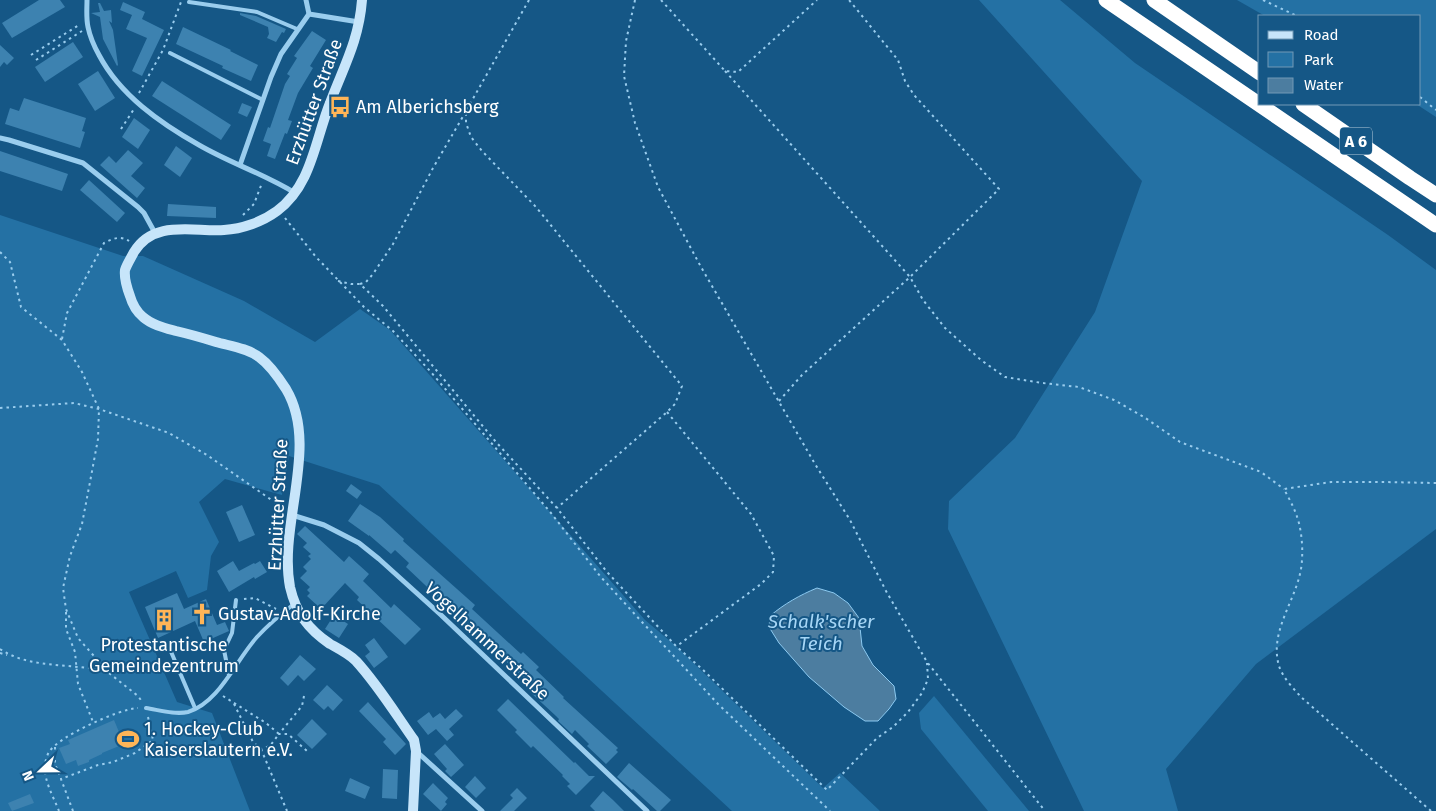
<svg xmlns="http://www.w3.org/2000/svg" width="1436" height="811" font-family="'Fira Sans',sans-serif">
  <rect width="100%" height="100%" fill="#155786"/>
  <g fill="#2471a4">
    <path d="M979,0H1060L1135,63L1388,235L1436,270V529L1256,664L1166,769L1178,811H1084L948,529L949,501L1015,438L1095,312L1142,181Z"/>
    <path d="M1237,0H1436V117L1416,104H1420V16H1265Z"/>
    <path d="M0,215L123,256H143L244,301L315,342L360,309L390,330L645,620L676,646L823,788L840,773L880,811H732L379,485L289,456L282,495L225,479L199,502L219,542L211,556L207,590L188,598L176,571L129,592L177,702L212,713L250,811H0Z"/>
    <path d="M934,696L1029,811H988L921,729L919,713Z"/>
  </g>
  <path fill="#4c7da0" stroke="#8ccaf1" d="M817,588L834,593L848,603L859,618L862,646L873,665L894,686L896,699L889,709L878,721H865L844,707L809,677L779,643L769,627L770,616C784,604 800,595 817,588Z"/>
  <g fill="#3d82b0">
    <path d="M39,0H60L65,7L12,38L2,23Z"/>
    <path d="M123,2L145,12L142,19L164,30L142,76L132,71L147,38L126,29L132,15L120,10Z"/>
    <path d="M98,3H100L104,11L111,10L112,23L109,21L113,30L118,65L117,66L103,39L100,17L91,13L100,12Z"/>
    <path d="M240,13L256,16L286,29L284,33L282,32L276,42L267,38L269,34L268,27L240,15Z"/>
    <path d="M183,27L231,50L230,51L258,65L251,81L222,68L223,66L176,44Z"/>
    <path d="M312,31L326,40L310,66L313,68L298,93L288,120L292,121L287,134L285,133L275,159L267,156L271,144L263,141L268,127L270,128L285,84L290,76L287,74L297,58L294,56Z"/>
    <path d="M73,42L83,57L45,82L35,67Z"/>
    <path d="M0,45L14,58L7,65L4,62L0,67Z"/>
    <path d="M98,71L115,98L95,111L78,84Z"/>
    <path d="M162,81L231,125L221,140L152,96Z"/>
    <path d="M24,98L86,118L82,131L85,132L80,148L5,124L10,108L19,111Z"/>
    <path d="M242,103L252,107L247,117L238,113Z"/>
    <path d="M134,118L150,130L138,149L122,137Z"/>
    <path d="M176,146L192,158L180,177L164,165Z"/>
    <path d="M128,150L143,163L131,176L145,188L137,198L100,165L109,156L116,163Z"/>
    <path d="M0,151L68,174L62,191L0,171Z"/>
    <path d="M89,180L125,213L117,222L80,190Z"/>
    <path d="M168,204L216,207V218L167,216Z"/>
    <path d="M351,484L362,492L357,499L346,491Z"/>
    <path d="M360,504L380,517L404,539L403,541L475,605L472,609L521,654L523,652L539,667L536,670L564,697L563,698L618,748L616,750L618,752L606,764L587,746L589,744L575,730L572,734L558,721L559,719L556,716L530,692L534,688L406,567L409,563L395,550L391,554L369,535V536L348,521Z"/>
    <path d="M242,505L255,535L239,542L226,512Z"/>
    <path d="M305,526L344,562L349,556L369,574L363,581L391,608L394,604L421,629L405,645L357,600L359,597L345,583L321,609L307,596L310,593L307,590L310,587L300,578L307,571L303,567L311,559L308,556L311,554L303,547L307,543L297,534Z"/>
    <path d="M233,561L239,571L254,563L255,564L260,561L267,572L255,579L254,577L229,592L217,571Z"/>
    <path d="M177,593L184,609L206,599L217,625L225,622L229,631L204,642L195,621L158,638L145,607Z"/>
    <path d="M334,615L348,624L339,638L325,629Z"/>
    <path d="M374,638L388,657L374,668L365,656L370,652L365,645Z"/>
    <path d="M300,655L316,669L304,681L298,675L288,686L280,678Z"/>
    <path d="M327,685L343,700L333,711L328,706L324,710L313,700Z"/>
    <path d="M508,699L574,763L575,762L589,776H595L576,795L567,786L570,784L562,776L563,775L533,746L531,748L515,732L517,730L497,710Z"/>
    <path d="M368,702L406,744L395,755L383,742L386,739L359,711Z"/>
    <path d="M456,709L463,716L449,729L454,735L447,741L436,729L428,735L417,721L429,712L433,718L440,713L445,719Z"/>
    <path d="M312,719L327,734L312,749L297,735Z"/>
    <path d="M114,720L124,744L102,753V754L89,760V762L78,766L76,760L66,764L59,748L70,744L68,740Z"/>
    <path d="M445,744L464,765L451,777L445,771L447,769L434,754Z"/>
    <path d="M629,763L671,800L660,811H657L633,789L632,790L617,777Z"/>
    <path d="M383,769L398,770L397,799L382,798Z"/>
    <path d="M475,776L486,788L476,798L465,787Z"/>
    <path d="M350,778L370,787L365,799L345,791Z"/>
    <path d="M433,783L448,798L445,802L447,804L441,811L423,794Z"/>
    <path d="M517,788L527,798L514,811H500L513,798L510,795Z"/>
    <path d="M603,791L613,800L624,811H595L590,806Z"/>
    <path d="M30,794L34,803L12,811L8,803Z"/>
  </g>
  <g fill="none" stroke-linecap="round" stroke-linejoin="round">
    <g stroke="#9acdee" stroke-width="2" stroke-dasharray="2.5 4" stroke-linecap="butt">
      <path d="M529,0L466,111V123L471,137L482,151L536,207L682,386L675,404L667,412L557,508"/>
      <path d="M635,0L626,41L624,76L635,123L658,187L701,267L815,464L850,520L886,591L927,662L1045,811"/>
      <path d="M661,0L725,71L738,72L817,0"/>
      <path d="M1263,0L1297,16"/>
      <path d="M31,55L79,25"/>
      <path d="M36,60L82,31"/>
      <path d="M725,71L910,277L923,300L945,328L981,360L1005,377L1042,383L1079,387L1114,400L1144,417L1180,442L1261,472L1284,489"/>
      <path d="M139,93L163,50L181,2"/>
      <path d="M1420,97L1436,110"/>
      <path d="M121,129L134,109"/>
      <path d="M243,215L254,204L262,183"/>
      <path d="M285,218L316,257L364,307L393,331L430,371L551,513L600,576L641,621L671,653L718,704L830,811"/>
      <path d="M0,252L10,262L21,307L62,340L82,372L99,409L98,439L90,482L82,524L70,556L63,588L66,609L78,638L109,673L138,696L143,703"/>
      <path d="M338,281L351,284H360L383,306L496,442L557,508L607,572L676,646L702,669L827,790L877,738L893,727L908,712L922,693L928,679L927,663"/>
      <path d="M360,284L366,282L373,274L393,244L433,168L465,113"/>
      <path d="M62,339L67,313L104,243C112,239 120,235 129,241"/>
      <path d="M779,401L802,375L910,277L999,189L914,95L905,81L898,60L849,0"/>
      <path d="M0,408L74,403L99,409L169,433L207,455L283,508"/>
      <path d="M667,412L751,514L774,556L773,572L761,584L677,646"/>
      <path d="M244,599L255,598L276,609"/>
      <path d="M66,612V629L75,652L78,684L93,722"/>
      <path d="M0,649C32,670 72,662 107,672"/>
      <path d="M0,653L7,655"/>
      <path d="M223,696L266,723L279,734L270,746L261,749L253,742L233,702"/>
      <path d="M304,696L302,706L279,734H288L307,751"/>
      <path d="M55,747V764L61,779"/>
      <path d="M261,749L287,811"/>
      <path d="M59,811C53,796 43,779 45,763C46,760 47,755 49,752C59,736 119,709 138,708"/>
      <path d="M73,811L61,779L98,765L113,762L135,753L153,740L148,717"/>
      <path d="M1431,811L1301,697C1293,688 1283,678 1279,666C1268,628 1301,596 1302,559C1303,545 1301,526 1296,514C1293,505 1288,497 1284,489L1331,482H1384L1436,483"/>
    </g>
    <g stroke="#9acdee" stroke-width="4">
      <path d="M189,2L257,12L297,29"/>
      <path d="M170,53L263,100"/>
      <path d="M169,647L195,708"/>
      <path d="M229,675L224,650L232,633L236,600"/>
      <path d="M146,708C159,710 175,715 188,712C219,703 236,660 257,637C268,625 281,614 294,604"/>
    </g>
    <g stroke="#9acdee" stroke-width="5">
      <path d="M87,0C87,9 86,18 88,27C90,37 94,46 99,55C120,95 160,123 199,145C230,163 264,174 295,193"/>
      <path d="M309,14L359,22"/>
      <path d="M0,138L9,140L83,163L138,207L144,213L155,233"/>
      <path d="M240,165L271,77L281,54L309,14L306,0"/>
      <path d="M292,515L324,525L359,543L379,559L441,615L647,811"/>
      <path d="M416,751L482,811"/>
    </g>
    <path stroke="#c7e5fa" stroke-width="10" d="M362,0C359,40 344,66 330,103C315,140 312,185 277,211C262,222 242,229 224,230C193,232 154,219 134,252C131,258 127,264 125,270C124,278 127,288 130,296C132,303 137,312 143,317C152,325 165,328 176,331C189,334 203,338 216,342C230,346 247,348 259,357C270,365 279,378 286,389C320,446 278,524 290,587C296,613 308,629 330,644C339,649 349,654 356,661C378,685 395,713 414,740L416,751L413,811"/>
    <g stroke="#fff" stroke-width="15">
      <path d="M1106,0L1436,225"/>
      <path d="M1154,0L1260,73"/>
      <path d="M1303,104L1410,178L1436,195"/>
    </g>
  </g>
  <defs>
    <g id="bus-bare" transform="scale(1.725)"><path d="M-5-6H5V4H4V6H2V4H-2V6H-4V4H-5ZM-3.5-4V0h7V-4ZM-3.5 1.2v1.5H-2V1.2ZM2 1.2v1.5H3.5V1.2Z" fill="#ffb557" stroke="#155786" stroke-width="2.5" paint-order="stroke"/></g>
    <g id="church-bare" transform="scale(1.725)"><path d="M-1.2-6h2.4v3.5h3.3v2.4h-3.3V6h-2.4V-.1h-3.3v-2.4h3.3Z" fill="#ffb557" stroke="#155786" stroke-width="2.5" paint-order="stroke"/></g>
    <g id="building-bare" transform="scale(1.725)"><path d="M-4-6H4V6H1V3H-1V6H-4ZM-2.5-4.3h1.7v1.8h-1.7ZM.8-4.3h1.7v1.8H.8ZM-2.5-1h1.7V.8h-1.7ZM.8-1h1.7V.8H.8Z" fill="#ffb557" stroke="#155786" stroke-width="2.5" paint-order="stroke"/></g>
    <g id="stadium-bare" transform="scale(1.725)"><path d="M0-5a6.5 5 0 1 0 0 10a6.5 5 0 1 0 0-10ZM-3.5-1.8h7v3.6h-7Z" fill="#ffb557" stroke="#155786" stroke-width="2.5" paint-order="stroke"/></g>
  </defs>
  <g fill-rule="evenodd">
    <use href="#bus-bare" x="340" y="107"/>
    <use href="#church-bare" x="202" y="614"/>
    <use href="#building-bare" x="164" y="620"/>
    <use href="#stadium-bare" x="128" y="739"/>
  </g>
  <g text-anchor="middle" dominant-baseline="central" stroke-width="4" stroke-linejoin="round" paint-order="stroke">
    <rect fill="#155786" stroke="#b9cddb" stroke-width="1" x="1340" y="127.5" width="32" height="27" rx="4"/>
    <g font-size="16" font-weight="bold" fill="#fff">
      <text x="1356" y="141">A 6</text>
    </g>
    <g font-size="18" fill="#fff" stroke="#155786">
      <text transform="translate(314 102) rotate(-70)">Erzhütter Straße</text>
      <text transform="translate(278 505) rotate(-87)">Erzhütter Straße</text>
      <text transform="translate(487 641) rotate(43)">Vogelhammerstraße</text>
    </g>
    <g font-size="18" fill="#fff" stroke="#155786" text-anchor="start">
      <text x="356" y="107">Am Alberichsberg</text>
      <text x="218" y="614">Gustav-Adolf-Kirche</text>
      <text x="164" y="645" text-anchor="middle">Protestantische<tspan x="164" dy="21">Gemeindezentrum</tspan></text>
      <text x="144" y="729">1. Hockey-Club<tspan x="144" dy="21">Kaiserslautern e.V.</tspan></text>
    </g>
    <g font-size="19" font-style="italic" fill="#a6d6f6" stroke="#155786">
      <text x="821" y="621">Schalk'scher<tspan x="821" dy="22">Teich</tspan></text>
    </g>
  </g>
  <rect x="1258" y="15" width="162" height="90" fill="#155786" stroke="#739ab6"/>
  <rect x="1268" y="31" width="25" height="8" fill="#c7e5fa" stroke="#739ab6"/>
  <text x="1304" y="40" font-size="15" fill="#ffffff">Road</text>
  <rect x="1268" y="52" width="25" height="15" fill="#2471a4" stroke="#739ab6"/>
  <text x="1304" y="65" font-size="15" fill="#ffffff">Park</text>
  <rect x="1268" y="78" width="25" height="15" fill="#4c7da0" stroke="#739ab6"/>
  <text x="1304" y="90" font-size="15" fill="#ffffff">Water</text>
  <g transform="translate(40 771) rotate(248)" stroke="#155786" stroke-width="4" paint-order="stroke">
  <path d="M0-4L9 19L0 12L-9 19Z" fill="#ffffff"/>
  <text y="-8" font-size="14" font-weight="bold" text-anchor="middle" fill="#ffffff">N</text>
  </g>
</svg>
